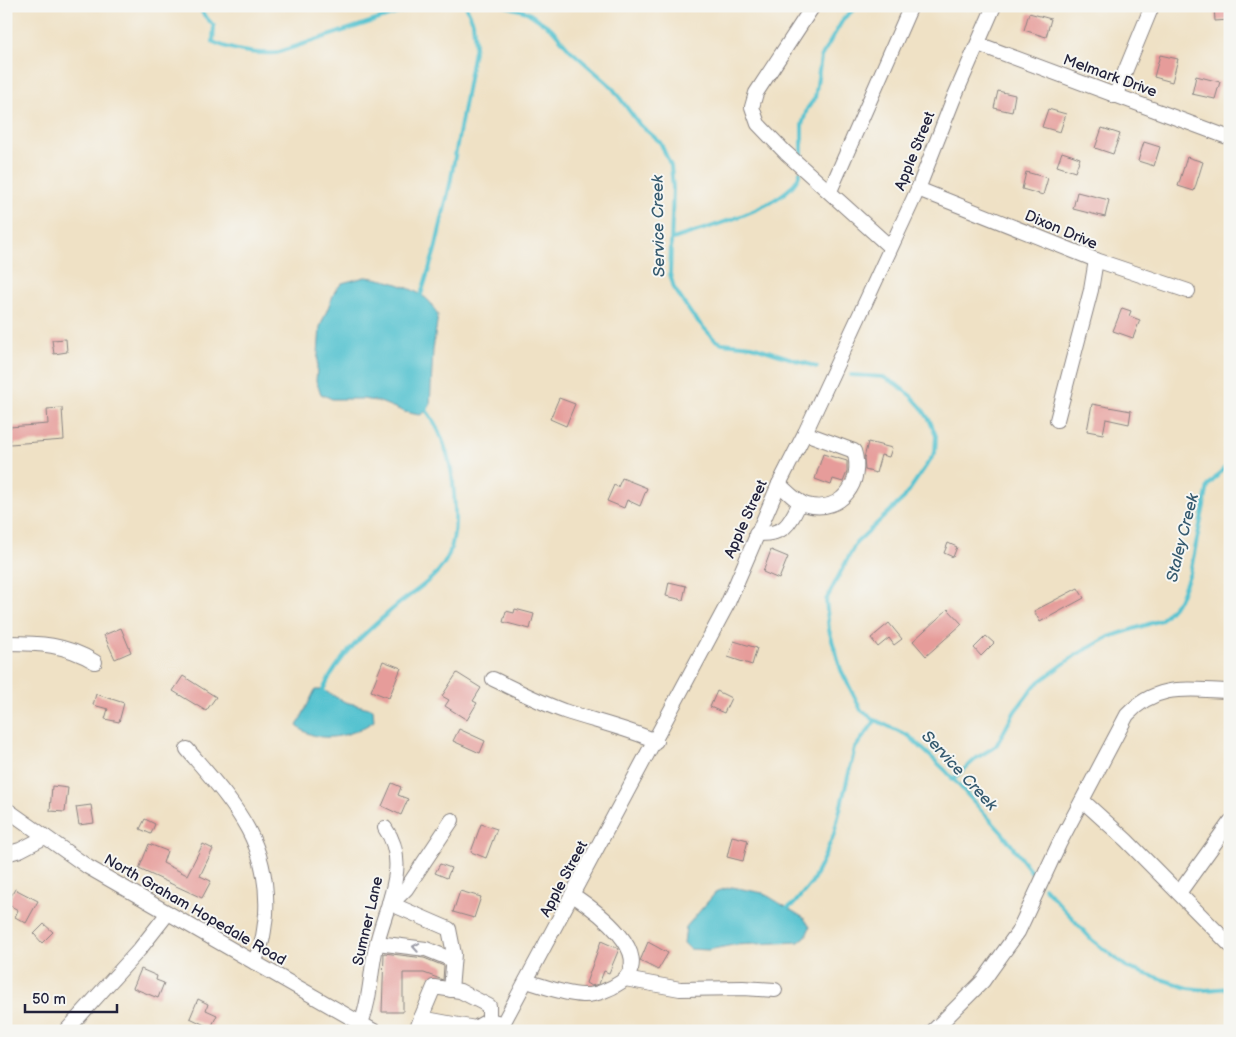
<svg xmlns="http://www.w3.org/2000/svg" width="1236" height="1037" font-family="'Balsamiq Sans',sans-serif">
  <rect width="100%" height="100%" fill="#f6f6f2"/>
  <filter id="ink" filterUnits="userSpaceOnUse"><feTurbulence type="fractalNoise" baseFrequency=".02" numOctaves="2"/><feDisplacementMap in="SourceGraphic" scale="10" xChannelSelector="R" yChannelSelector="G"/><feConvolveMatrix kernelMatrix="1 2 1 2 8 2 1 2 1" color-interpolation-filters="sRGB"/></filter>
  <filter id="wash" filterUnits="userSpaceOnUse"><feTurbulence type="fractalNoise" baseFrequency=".0096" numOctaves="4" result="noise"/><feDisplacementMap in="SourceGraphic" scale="20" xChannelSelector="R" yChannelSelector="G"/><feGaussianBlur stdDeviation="1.12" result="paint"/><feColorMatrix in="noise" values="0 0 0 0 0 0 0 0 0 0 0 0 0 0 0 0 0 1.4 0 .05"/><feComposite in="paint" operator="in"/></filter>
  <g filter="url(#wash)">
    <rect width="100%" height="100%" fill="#efe1c5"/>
    <g fill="#57c3d0" stroke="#3c7286">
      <path d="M365,277C383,278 416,288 429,301C433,305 435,311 438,315L433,350L430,406L423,414L419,415L405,412L380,402L363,399H332L321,394L316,381L320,327L335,291L342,283Z"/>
      <path d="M315,690H323L345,702L373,709L374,721C352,736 319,746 297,726Z"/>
      <path d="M732,887L763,893L804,918L810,927L806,936L799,942L733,945L708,950L690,949L684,943L686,927L717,891Z"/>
    </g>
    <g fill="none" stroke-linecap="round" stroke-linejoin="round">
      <g stroke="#57c3d0" stroke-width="4">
        <path d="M200,6L203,14L214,26L213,42C235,51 252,54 276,53L419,6"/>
        <path d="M506,6L527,12L552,29L570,50L611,86L639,124L660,142L671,166L673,188L670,274L674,288L692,315L715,340L722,343L752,346L817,367"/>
        <path d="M802,163V125L807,109L815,98L821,57L844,18L858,6"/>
        <path d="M673,239C704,228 793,206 800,172"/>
        <path d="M419,301L435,250L450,184L475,45L473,22L466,6"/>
        <path d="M851,375L883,377L896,384L911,396L921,407L930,421L936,436L935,453L930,460L904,498L856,543L826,600L829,630L841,670L861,710L873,719L909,736L945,770L1003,834L1039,882"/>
        <path d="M325,694L323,690C338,656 367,631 395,607C414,591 440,577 449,554C458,530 455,507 453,482C450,459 440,425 424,408"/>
        <path d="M952,780L978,757L996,746L1015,711L1036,684L1076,655L1109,637L1161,620L1179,600L1190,573L1208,486L1230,462"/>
        <path d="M1044,887L1092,940L1128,968L1188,988L1206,990L1230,988"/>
        <path d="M783,911L794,904L812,882L821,864L834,834L855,748L875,721"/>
      </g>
    </g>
    <g id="blocks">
      <g fill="#e69c9a">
        <path d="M1214,6H1230V20L1215,21Z"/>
        <path d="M1029,13L1051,19L1046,37L1024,30Z"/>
        <path d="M1160,55L1178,59L1172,82L1154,77Z"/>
        <path d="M1196,76L1220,82L1215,99L1192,94Z"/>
        <path d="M998,91L1015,95L1012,112L994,108Z"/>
        <path d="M1048,109L1066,114L1060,132L1042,127Z"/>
        <path d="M1102,128L1120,134L1113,154L1095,148Z"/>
        <path d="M1144,142L1160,147L1154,166L1138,161Z"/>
        <path d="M1062,152L1080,158L1075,172L1057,166Z"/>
        <path d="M1187,157L1203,162L1194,191L1178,186Z"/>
        <path d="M1026,172L1048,178L1043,195L1022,189Z"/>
        <path d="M1077,192L1109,200L1105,217L1073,209Z"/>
        <path d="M1122,308L1131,311L1129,316L1140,320L1133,338L1113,331Z"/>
        <path d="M66,339L67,352L54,354L52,340Z"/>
        <path d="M559,398L575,404L566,426L550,419Z"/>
        <path d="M1092,404L1131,411L1129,424L1106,419L1103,434L1087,431Z"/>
        <path d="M62,408L64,440L10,444L9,427L48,424L47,409Z"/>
        <path d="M868,442L892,448L889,457L881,455L876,473L865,470L864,458Z"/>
        <path d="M823,454L847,461V472L843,482L833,479L831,485L815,479Z"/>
        <path d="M622,478L647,488L640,506L627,500L624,508L607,501L614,485L618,487Z"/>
        <path d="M948,543L957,547L953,557L944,553Z"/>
        <path d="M771,550L788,557L779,579L763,572Z"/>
        <path d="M669,582L686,586L683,600L666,596Z"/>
        <path d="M1078,588L1084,598L1040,622L1034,611Z"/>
        <path d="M515,609L534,614L530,629L503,622L506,611L514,613Z"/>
        <path d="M948,609L962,624L926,656L913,641Z"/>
        <path d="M889,623L902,639L894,645L889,638L878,647L871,638Z"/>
        <path d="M121,628L131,652L115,659L104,635Z"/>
        <path d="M986,636L994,643L981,656L974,648Z"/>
        <path d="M734,641L757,648L752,665L728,657Z"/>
        <path d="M383,661L401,668L389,698L371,691Z"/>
        <path d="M457,673L481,688L473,701L477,703L467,720L445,706L449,700L442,696Z"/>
        <path d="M183,676L216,697L206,711L173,691Z"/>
        <path d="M717,691L731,698L724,713L710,707Z"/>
        <path d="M96,694L124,703L119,722L105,719L108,709L93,705Z"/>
        <path d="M459,729L485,741L480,753L453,741Z"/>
        <path d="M392,783L401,787L398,795L408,799L401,815L382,806Z"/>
        <path d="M52,786L68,788L65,812L50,811Z"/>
        <path d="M91,805L94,823L79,825L76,807Z"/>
        <path d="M145,819L155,824L151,834L140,829Z"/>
        <path d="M481,824L497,829L486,858L471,852Z"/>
        <path d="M732,836L748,840L743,861L727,857Z"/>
        <path d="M149,844L167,851L163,863L187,875L203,844L213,849L200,876L211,881L202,898L139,869Z"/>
        <path d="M440,864L451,868L447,878L435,873Z"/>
        <path d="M15,889L38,901L26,923L15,917L18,910L7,904Z"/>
        <path d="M460,891L481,897L474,918L453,912Z"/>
        <path d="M44,924L53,932L42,943L34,934Z"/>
        <path d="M601,941L619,949L609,973L604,971L599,984L591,986L586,983Z"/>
        <path d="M648,942L668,953L658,970L640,961Z"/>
        <path d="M384,953L424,958L444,966L443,980L424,973H403V1012H382Z"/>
        <path d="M141,969L157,976L156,980L164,983L158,998L133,988Z"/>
        <path d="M198,999L208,1004L206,1010L217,1015L211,1028L190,1018Z"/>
      </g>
    </g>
  </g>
  <g filter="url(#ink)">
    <use href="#blocks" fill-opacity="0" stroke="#888280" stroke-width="1"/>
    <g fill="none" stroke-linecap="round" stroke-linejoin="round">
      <g stroke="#888280" stroke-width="16">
        <g id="minor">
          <path d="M813,6L756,93L752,107L758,124L786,153L890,247"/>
          <path d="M978,44L1230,138"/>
          <path d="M1115,96L1152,6"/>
          <path d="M918,189L1096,260L1188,291"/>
          <path d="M830,191L911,6"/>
          <path d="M1057,420L1091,290L1096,260"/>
          <path d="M779,484C787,491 796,502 807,505C841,514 864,482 854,451L805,433"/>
          <path d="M756,534C784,535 789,526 800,502"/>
          <path d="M6,643C39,643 66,644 95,662"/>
          <path d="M493,679C516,690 539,702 564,711C594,721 626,728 656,741"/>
          <path d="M187,749C232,802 270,840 266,914C264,932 263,945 254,962"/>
          <path d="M1083,801L1126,840L1230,945"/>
          <path d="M6,809L88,867L374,1031"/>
          <path d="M6,854L20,850L45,837"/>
          <path d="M1179,893L1230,822"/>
          <path d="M391,897H398L406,889L452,820"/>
          <path d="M389,903L449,929L454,954L451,990"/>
          <path d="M377,943L426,949L453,960"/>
          <path d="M625,979L680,989L743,988L775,990"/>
          <path d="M526,981C544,986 563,994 582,995C595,996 611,989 621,982C657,954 594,909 573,895"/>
          <path d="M421,1018L434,987L460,991L489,1006V1020"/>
          <path d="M361,1023C371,999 370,972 376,947C384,908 412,865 385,828"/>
          <path d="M66,1031L139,950L168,913"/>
          <path d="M416,1031L421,1018L475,1028L489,1020L497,1022"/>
          <path d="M499,1031L727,605L779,484L805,433L918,189L953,100L994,6"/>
          <path d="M933,1031L983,981L1018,932L1059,844L1127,715C1158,682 1189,690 1230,691"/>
        </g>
      </g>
      <use href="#minor" stroke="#fff" stroke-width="14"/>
    </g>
    <defs><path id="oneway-chevron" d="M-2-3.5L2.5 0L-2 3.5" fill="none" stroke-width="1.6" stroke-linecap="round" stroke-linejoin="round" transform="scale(1.25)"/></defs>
    <use stroke="#9c9ca7" href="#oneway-chevron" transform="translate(416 947) rotate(-170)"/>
  </g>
  <g text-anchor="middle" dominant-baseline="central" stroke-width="4" stroke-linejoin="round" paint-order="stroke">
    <g font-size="15" fill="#22223b" stroke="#f6f6f2">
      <text transform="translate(1110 76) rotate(20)">Melmark Drive</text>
      <text transform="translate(915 151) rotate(-68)">Apple Street</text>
      <text transform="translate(1061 230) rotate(23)">Dixon Drive</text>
      <text transform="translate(746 519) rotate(-66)">Apple Street</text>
      <text transform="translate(564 879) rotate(-62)">Apple Street</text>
      <text transform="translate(195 910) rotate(30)">North Graham Hopedale Road</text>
      <text transform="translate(368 921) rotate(-77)">Sumner Lane</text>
    </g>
    <g font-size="16" font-style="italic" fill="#355a6f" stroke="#f6f6f2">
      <text transform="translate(659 226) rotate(-91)">Service Creek</text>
      <text transform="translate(1183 538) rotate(-76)">Staley Creek</text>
      <text transform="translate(959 771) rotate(47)">Service Creek</text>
    </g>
  </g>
  <rect width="1236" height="1037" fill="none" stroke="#f6f6f2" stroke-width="25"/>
  <path d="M25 1004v8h92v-8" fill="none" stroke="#22223b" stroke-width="2.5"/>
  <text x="32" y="1004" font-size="15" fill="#22223b" stroke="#f6f6f2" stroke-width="4" paint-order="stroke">50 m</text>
</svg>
